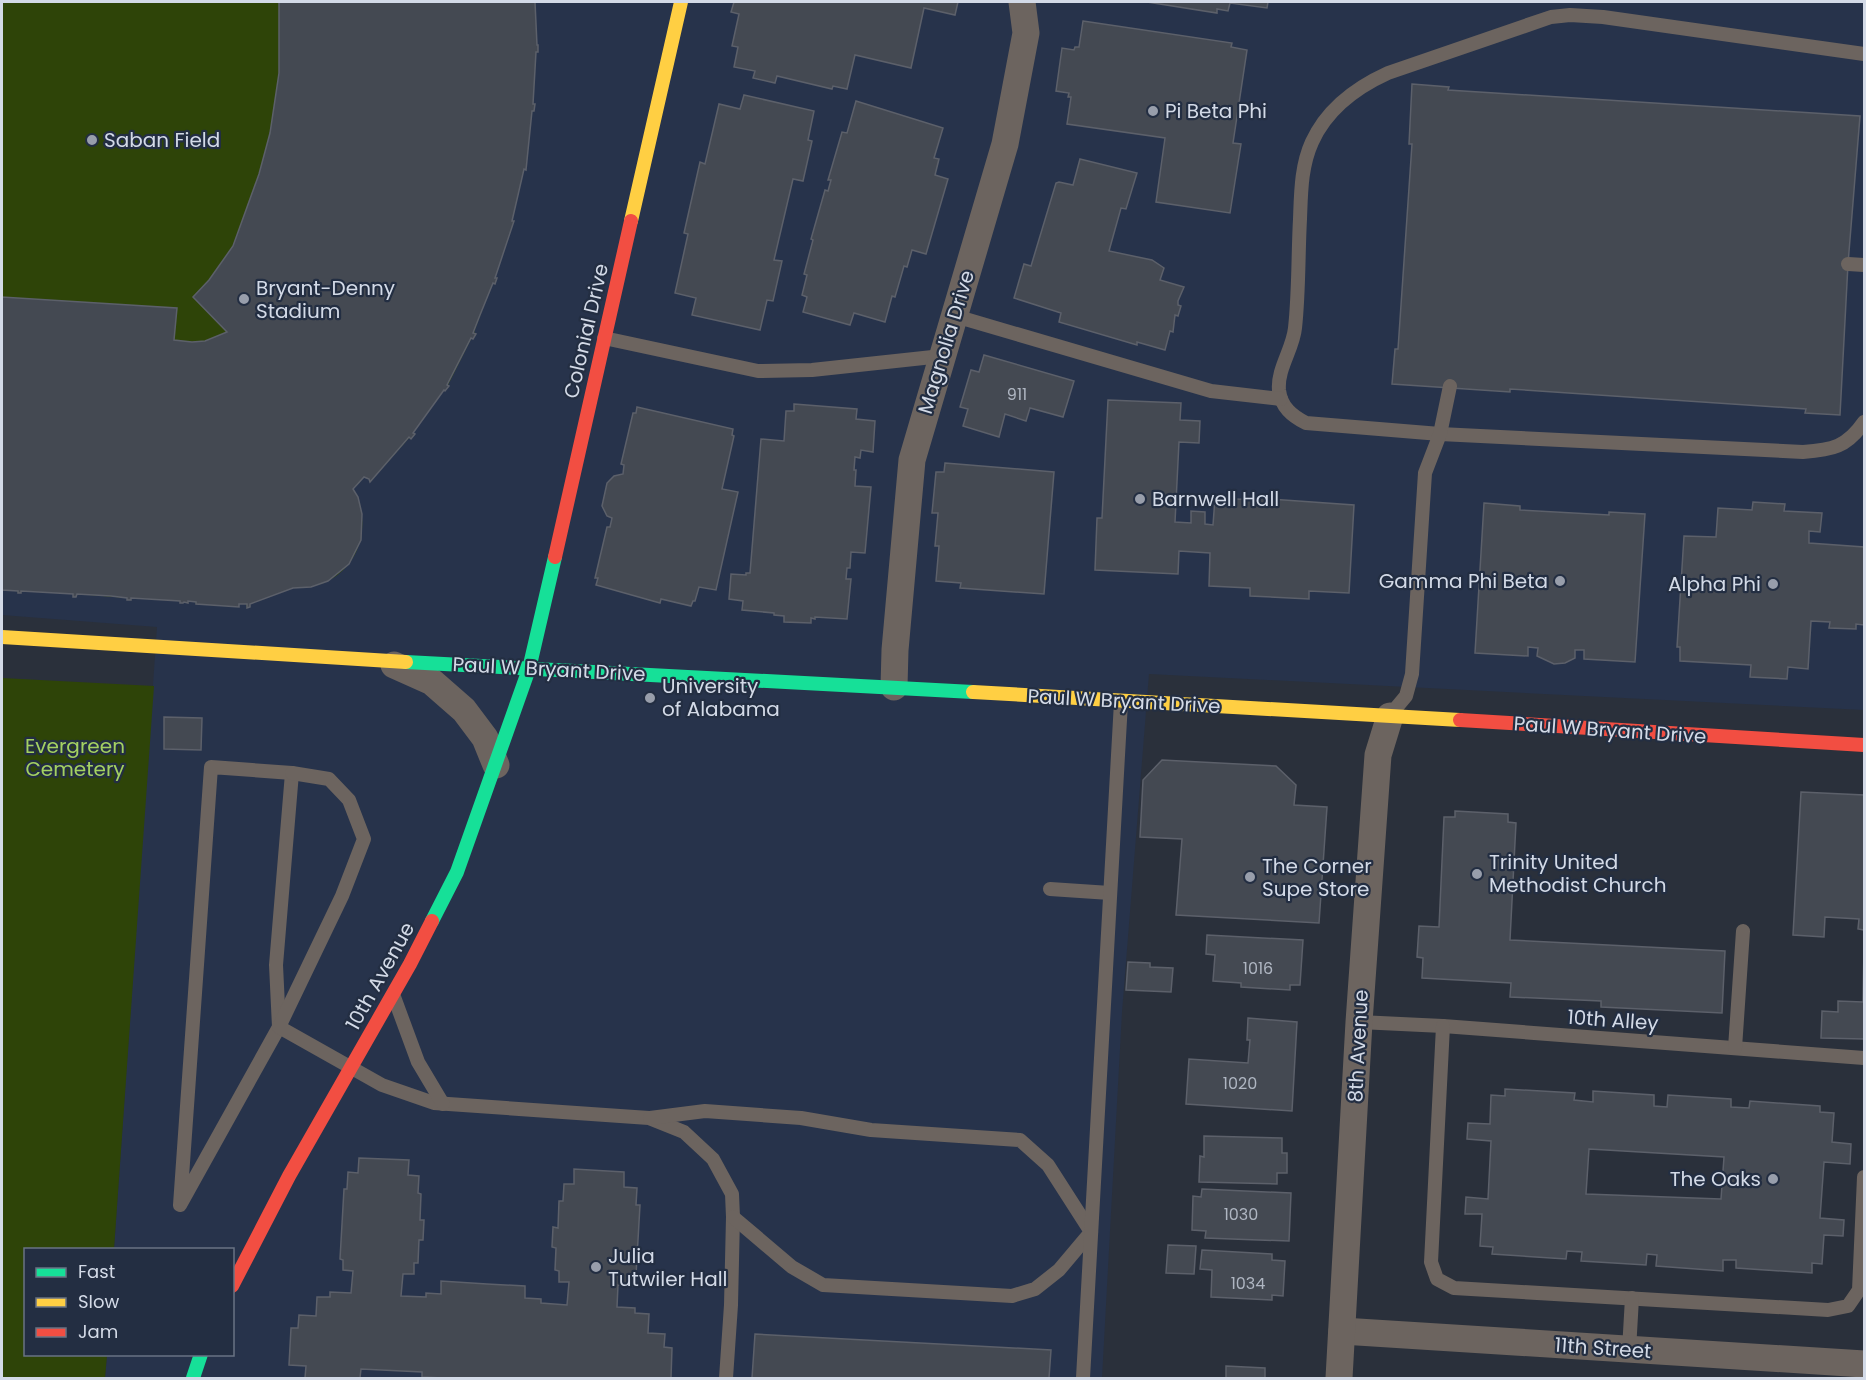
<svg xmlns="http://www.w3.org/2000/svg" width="1866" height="1380" font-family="Poppins,sans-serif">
  <rect width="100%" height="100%" fill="#2a303b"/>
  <path fill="#27334b" d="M2,2H1864V710L1149,674L1122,1012L1102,1378H105L107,1355L232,1354V1250L114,1249L157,627L2,615Z"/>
  <g fill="#2e4408">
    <path d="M2,2H535L536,45H538V52H536L533,104L525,163H527L526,170H523L512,221H514L495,277L497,278L495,284H492L474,332L476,334L473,339H471L445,391L443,390L413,433L414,434L411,439L409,438L370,482L369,479L364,477L353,489C373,524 360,569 321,584C311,587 303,586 293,588C279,590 264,599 250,604V607L247,608L246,604H239V607L196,604L195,602L189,601L188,603L184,602L183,603H180V601L131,598V600H127V598L77,594L76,597H73V594L22,591L21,593H18L17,591L2,590Z"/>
    <path d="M2,678L154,686L114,1249L26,1250V1354L107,1355L105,1378H2Z"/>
  </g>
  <g fill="#444952" stroke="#5c606a" stroke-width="1.5" fill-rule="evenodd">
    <path d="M279,2H535L537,45H538V52H536L533,104H535L534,111H532L526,170L524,169L512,221H514L495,278H497L495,284L493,283L480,315L473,333L476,334L473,339L471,338L447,385L449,386L445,391L444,390L413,433L415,434L411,439L409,437L370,482L369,479L364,477L353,489L358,497L362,514L361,540L349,564L328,581L311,587L293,588L250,604V607L247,608V604H239V607L196,604V602L188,601V603L184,602L183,603H180V601L131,598V600H127V598L111,596L77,594L76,597H73V594L21,591V593H18V591L2,590V297L177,308L174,340L192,342L205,341L227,332L193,297L209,280L233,246L259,174L270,133L279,73Z"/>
    <path d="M734,2H958L955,15L924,8L911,68L855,55L847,89L833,86L832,89L777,76L775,83L753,78L755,71L734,67L738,47L732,46L739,14L731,12Z"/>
    <path d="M1147,2H1268L1267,8L1230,3L1228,11L1217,9V13Z"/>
    <path d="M1083,21L1232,43L1231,47L1247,50L1233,143L1241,144L1230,213L1156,202L1165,138L1067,124L1071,97H1068L1069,93L1056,91L1062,48L1074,50L1075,47H1079Z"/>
    <path d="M1412,84L1449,87L1448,90L1860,116L1848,264L1840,415L1805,413L1806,409L1510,389V392L1392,384L1395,349H1398L1412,144H1409Z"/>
    <path d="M744,95L814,111L808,140L812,141L803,181L793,179L774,260L782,261L773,301L767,300L760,330L692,315L696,298L675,293L688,234L684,233L700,162L705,164L719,104L740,109Z"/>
    <path d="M856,101L943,128L934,158L939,159L935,175L948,179L926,254L912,250L907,267L904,266L895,297L892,296L885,322L854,313L850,325L803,312L807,297L802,295L807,275L804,274L813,240L811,239L825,190L828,191L831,180H828L842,132L847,133Z"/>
    <path d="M1080,159L1137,173L1126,209L1121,208L1109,251L1152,260L1164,268L1160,280L1184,287L1178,301V305L1181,306L1178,316L1175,315L1173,332L1170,331L1165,350L1137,342V345L1059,322L1061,313L1014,298L1024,264L1031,266L1056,183L1059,182L1073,185Z"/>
    <path d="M984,355L1074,381L1063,417L1030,408L1026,421L1005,414L999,437L963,426L968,409L960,407L971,370L979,372Z"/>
    <path d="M1108,400L1181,403L1180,420L1200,421L1199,443L1179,442L1175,522L1191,523V511L1205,512V524L1213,525L1215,498L1257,500V498L1354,505L1349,593L1309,591V599L1250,596V588L1209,586L1210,553L1179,551L1178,574L1095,570L1097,518H1102Z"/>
    <path d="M794,404L857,409L856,419L875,421L873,452L861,450L860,458L855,457L854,470H856L855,486L871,487L865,553L851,552L850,568H847L846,579H851L847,619L815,617V619L811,618V623L784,622V616L774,615V613L742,610L743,601L729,599L731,574L746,575V573H750L761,439L784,441L786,411H794Z"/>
    <path d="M637,407L733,429L732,435L734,436L722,489L738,492L716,590L699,587L695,601H693L691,606L661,599L660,603L596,585L598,578H595L607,527H610L612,518L607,516L602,506L607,483L614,476L623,474L624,465L621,464L633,413H636Z"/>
    <path d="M945,463L1054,472L1044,594L960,588L961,583L936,581L939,546H935L938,513H932L936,472H944Z"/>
    <path d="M1753,502L1785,504L1784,511L1822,513L1820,532L1809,531V543L1864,547V625L1856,624V629L1829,628L1830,622L1811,621L1808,669L1788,667L1787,679L1750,677L1751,665L1680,661V647H1677L1684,536L1716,537L1718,508L1752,510Z"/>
    <path d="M1484,503L1520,506V510L1609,515V512L1645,514L1635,662L1584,659V650H1575V658L1565,663L1554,664L1537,656L1538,648L1528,647V656L1475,653Z"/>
    <path d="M164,717L202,718L201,750L164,749Z"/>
    <path d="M1162,760L1276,766L1296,785L1294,805L1327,807L1319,923L1176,915L1182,839L1140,837L1143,780Z"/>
    <path d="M1801,792L1864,795V930L1858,929L1859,919L1825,917L1824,937L1793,935Z"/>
    <path d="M1455,811L1508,814V822L1516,823L1510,940L1725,951L1722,1013L1601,1007V1001L1510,997L1511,983L1422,978L1423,958L1417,957L1419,926L1439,927L1444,817H1455Z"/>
    <path d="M1207,935L1303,940L1300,985H1290V990L1241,987V983L1213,981L1215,955L1206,954Z"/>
    <path d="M1864,948V1039L1821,1038L1822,1011L1838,1012V1001L1863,1002Z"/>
    <path d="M1128,962L1150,963V967L1173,968L1171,992L1126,990Z"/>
    <path d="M1248,1018L1297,1022L1292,1111L1186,1104L1189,1059L1248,1063L1250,1040H1247Z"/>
    <path d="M1505,1089L1575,1093L1574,1100L1593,1102V1091L1654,1095V1106L1667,1107L1668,1095L1731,1099V1107L1749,1108L1750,1101L1820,1106V1112L1834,1113L1832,1142L1851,1144L1850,1164L1824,1162L1820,1218L1844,1220L1843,1236L1824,1235L1822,1264L1812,1263V1273L1736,1268V1260H1723V1271L1656,1266L1657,1255L1647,1254L1646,1265L1581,1261L1582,1252L1567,1251L1566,1259L1492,1254L1493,1247L1480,1246L1482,1214H1465L1466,1197L1488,1199L1491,1141L1467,1139L1468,1123L1490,1124L1491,1095L1505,1096ZM1589,1149L1724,1157L1721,1199L1586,1194Z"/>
    <path d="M1204,1136L1282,1138V1153H1287V1173H1277V1184L1199,1182L1200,1156L1204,1157Z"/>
    <path d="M359,1158L409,1160L408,1175L419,1176L418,1193L421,1194L420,1220H424L423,1240H419L418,1263H414V1274H403L401,1296L426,1297V1293L441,1294V1281L487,1284L525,1286V1298L541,1299V1303L567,1305L569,1282H559V1271L555,1270L556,1248L552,1247L553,1227L558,1228L559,1201H563L564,1184H574V1169L624,1172V1187L637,1188L636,1205H640L636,1275H632V1286L618,1285L617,1307L635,1308V1313L649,1314L648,1333L665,1334L664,1347L672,1348L671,1378H443L422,1377V1372L361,1369L360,1378H305L306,1366L289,1365L291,1328H298L299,1315L316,1316L317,1297H330V1292L351,1293L353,1271L343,1270V1260L340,1259L344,1189H347L348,1172L358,1173Z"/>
    <path d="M1202,1189L1291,1193L1289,1241L1205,1238L1206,1231L1192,1230L1193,1196L1201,1197Z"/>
    <path d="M1168,1245L1196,1246L1194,1274L1166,1273Z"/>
    <path d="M1202,1250L1272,1254V1260L1285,1261L1283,1296L1272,1295V1300L1211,1297L1212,1270L1200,1269Z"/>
    <path d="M755,1334L1051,1350L1049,1378H752Z"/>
    <path d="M1226,1366L1265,1368V1378H1226Z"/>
  </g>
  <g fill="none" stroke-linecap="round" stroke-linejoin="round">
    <g stroke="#6c645f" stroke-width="14">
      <path d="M1864,54L1603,17L1570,15L1551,17L1388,73C1355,88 1327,109 1312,142C1301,166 1301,193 1300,219C1298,255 1299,292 1295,328C1293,349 1277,369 1279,390C1281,407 1292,416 1306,423L1440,434L1803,452C1832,450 1847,447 1864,422"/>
      <path d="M1848,264L1864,265"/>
      <path d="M955,316L1211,391L1281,399"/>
      <path d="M604,338L758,371L812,370L942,356"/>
      <path d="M1391,714L1406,696L1412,674L1425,473L1440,434L1450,386"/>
      <path d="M211,767L292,773L276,965L279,1027L180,1205Z"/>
      <path d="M292,773L329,779L349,800L364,839L342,896L279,1027L382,1085L434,1103L649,1118L684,1132L713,1159L732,1194L733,1217L731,1305L726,1378"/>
      <path d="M1050,889L1110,893"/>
      <path d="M394,997L418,1062L443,1104"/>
      <path d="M1359,1022L1443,1026L1864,1058"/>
      <path d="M1443,1026L1431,1262L1437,1279L1454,1288L1828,1310L1848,1306L1859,1290L1864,1177"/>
      <path d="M1735,1048L1743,931"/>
      <path d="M650,1118L705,1111L801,1118L871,1130L1020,1140L1048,1165L1091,1232L1059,1270L1035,1289L1012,1296L823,1285L792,1267L733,1217"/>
      <path d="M1629,1350L1632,1298"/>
      <path d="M1083,1378L1121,702"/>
    </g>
    <g stroke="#6c645f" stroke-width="27">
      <path d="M394,665L432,682L464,710L485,738L496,765"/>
      <path d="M894,687L895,650L912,460L1005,144L1026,33L1022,2"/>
      <path d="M1342,1331L1864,1364"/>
      <path d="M1339,1378L1359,1022L1378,755L1390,716"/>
    </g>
    <g stroke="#16e098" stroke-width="14">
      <path d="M406,662L973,692"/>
      <path d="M432,921L457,872L529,669L555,557"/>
      <path d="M193,1378L201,1354"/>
    </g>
    <g stroke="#ffcf43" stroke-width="14">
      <path d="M631,221L681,2"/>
      <path d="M2,637L406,662"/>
      <path d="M973,692L1460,720"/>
    </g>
    <g stroke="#f24e42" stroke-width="14">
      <path d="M555,557L631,221"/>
      <path d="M1460,720L1864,745"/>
      <path d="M232,1286L289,1176L410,964L432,921"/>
    </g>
  </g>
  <g fill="#989eab" stroke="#232e42" stroke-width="2">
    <circle cx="1153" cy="111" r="6"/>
    <circle cx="92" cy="140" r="6"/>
    <circle cx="244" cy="299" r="6"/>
    <circle cx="1140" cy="499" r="6"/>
    <circle cx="1560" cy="581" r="6"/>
    <circle cx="1773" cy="584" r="6"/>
    <circle cx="650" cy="698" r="6"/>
    <circle cx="1477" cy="874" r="6"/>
    <circle cx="1250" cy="877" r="6"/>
    <circle cx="1773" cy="1179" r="6"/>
    <circle cx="596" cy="1267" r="6"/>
  </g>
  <g text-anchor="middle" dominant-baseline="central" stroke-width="4.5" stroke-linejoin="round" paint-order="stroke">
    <g font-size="16" fill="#afb6c2">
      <text x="1017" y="394">911</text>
      <text x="1258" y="968">1016</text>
      <text x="1240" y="1083">1020</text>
      <text x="1241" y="1214">1030</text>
      <text x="1248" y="1283">1034</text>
    </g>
    <g font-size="20" fill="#d3dae7" stroke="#232e42" text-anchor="start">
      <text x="1165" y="111">Pi Beta Phi</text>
      <text x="104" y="140">Saban Field</text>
      <text x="256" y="288">Bryant-Denny<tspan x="256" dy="23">Stadium</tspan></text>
      <text x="1152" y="499">Barnwell Hall</text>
      <text x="1548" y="581" text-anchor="end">Gamma Phi Beta</text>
      <text x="1761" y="584" text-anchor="end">Alpha Phi</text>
      <text x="662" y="686">University<tspan x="662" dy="23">of Alabama</tspan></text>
      <text x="1489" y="862">Trinity United<tspan x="1489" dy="23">Methodist Church</tspan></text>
      <text x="1262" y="866">The Corner<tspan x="1262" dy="23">Supe Store</tspan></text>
      <text x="1761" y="1179" text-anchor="end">The Oaks</text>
      <text x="608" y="1256">Julia<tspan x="608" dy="23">Tutwiler Hall</tspan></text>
    </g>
    <g font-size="20" fill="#d3dae7" stroke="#232e42">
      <text transform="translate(586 331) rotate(-77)">Colonial Drive</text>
      <text transform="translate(946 342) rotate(-73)">Magnolia Drive</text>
      <text transform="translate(549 669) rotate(3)">Paul W Bryant Drive</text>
      <text transform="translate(1124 701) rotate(3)">Paul W Bryant Drive</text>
      <text transform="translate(1610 730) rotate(4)">Paul W Bryant Drive</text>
      <text transform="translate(380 976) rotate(-61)">10th Avenue</text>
      <text transform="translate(1613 1020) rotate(4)">10th Alley</text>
      <text transform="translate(1358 1046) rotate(-87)">8th Avenue</text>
      <text transform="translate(1603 1348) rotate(4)">11th Street</text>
    </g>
    <g font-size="20" fill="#a4d161" stroke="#232e42">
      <text x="75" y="746">Evergreen<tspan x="75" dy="23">Cemetery</tspan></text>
    </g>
  </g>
  <rect width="1866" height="1380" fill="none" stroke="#d3dae7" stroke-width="6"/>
  <rect x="24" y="1248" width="210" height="108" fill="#232e42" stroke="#697384" stroke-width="1.5"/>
  <rect x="36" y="1268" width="30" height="9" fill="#16e098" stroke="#697384" stroke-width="1.5"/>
  <text x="78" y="1278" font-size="18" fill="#d3dae7">Fast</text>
  <rect x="36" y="1298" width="30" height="9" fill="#ffcf43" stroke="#697384" stroke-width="1.5"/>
  <text x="78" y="1308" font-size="18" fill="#d3dae7">Slow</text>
  <rect x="36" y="1328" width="30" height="9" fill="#f24e42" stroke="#697384" stroke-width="1.5"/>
  <text x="78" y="1338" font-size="18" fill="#d3dae7">Jam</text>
</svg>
